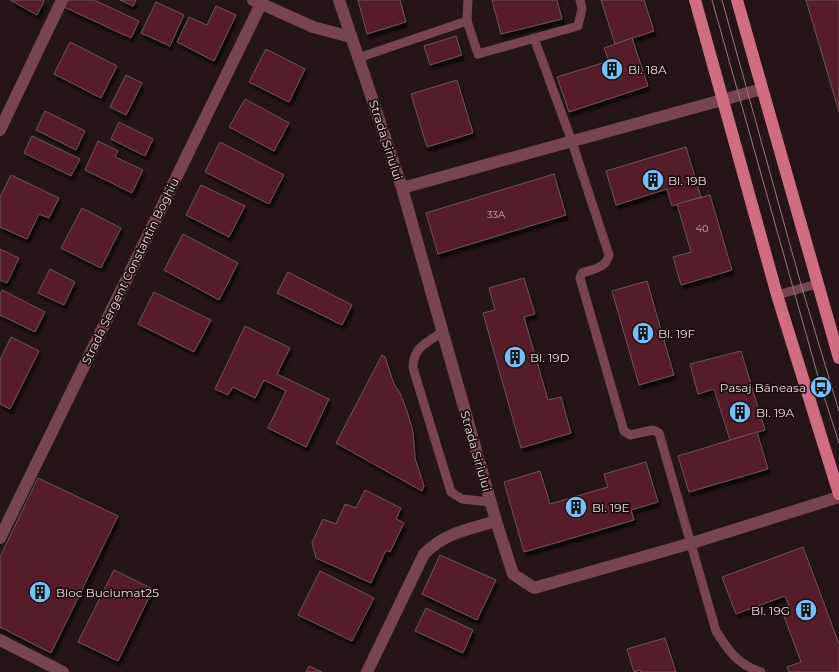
<svg xmlns="http://www.w3.org/2000/svg" width="839" height="672" font-family="Montserrat,sans-serif">
  <defs>
    <filter id="shadow"><feDropShadow dx="2.5" dy="4.5" stdDeviation="1" flood-color="#0009"/></filter>
  </defs>
  <rect width="100%" height="100%" fill="#261518"/>
  <g fill="#571b2b" stroke="#6a5559" filter="url(#shadow)">
    <path d="M10,0H43L44,1L37,15Z"/>
    <path d="M68,0H94L139,21L131,38L64,7Z"/>
    <path d="M120,0H136L133,6Z"/>
    <path d="M358,0H400L406,22L367,34Z"/>
    <path d="M492,0H557L562,19L501,34Z"/>
    <path d="M601,0H644L654,31L615,44Z"/>
    <path d="M806,0H839V112Z"/>
    <path d="M156,2L184,15L170,46L141,33Z"/>
    <path d="M216,6L236,15L214,61L177,42L189,17L207,25Z"/>
    <path d="M456,36L462,55L430,65L424,46Z"/>
    <path d="M632,38L648,86L569,112L557,77L609,61L604,48Z"/>
    <path d="M70,42L117,66L101,98L54,74Z"/>
    <path d="M266,49L305,69L289,102L249,82Z"/>
    <path d="M126,75L142,83L126,115L110,107Z"/>
    <path d="M457,80L473,133L427,147L411,94Z"/>
    <path d="M245,99L289,123L274,151L229,127Z"/>
    <path d="M45,111L85,131L76,150L36,130Z"/>
    <path d="M119,122L153,139L145,156L111,139Z"/>
    <path d="M32,136L80,159L71,176L24,153Z"/>
    <path d="M98,141L118,151L115,157L143,170L132,193L85,170Z"/>
    <path d="M220,142L284,175L269,204L205,172Z"/>
    <path d="M686,147L701,197L672,206L667,189L616,205L606,171Z"/>
    <path d="M554,174L566,215L438,254L426,213Z"/>
    <path d="M11,175L59,198L49,218L39,214L27,239L0,227V197Z"/>
    <path d="M201,185L245,206L229,237L186,215Z"/>
    <path d="M710,195L732,270L681,285L673,257L691,252L677,204Z"/>
    <path d="M82,208L121,228L101,268L61,248Z"/>
    <path d="M183,234L238,263L219,300L164,270Z"/>
    <path d="M0,249L19,258L7,283L0,280Z"/>
    <path d="M50,269L75,282L64,305L38,293Z"/>
    <path d="M288,272L352,305L342,325L277,293Z"/>
    <path d="M524,278L535,314L524,317L548,400L561,397L571,433L521,448L483,313L495,310L489,288Z"/>
    <path d="M647,281L674,375L639,385L612,291Z"/>
    <path d="M2,290L45,312L35,332L0,315V294Z"/>
    <path d="M154,292L211,320L194,352L138,324Z"/>
    <path d="M245,326L290,348L277,374L329,399L306,447L268,428L286,391L264,380L255,398L233,387L228,395L215,389Z"/>
    <path d="M11,337L39,351L10,409L0,404V360Z"/>
    <path d="M741,351L765,430L730,440L714,389L698,394L690,364Z"/>
    <path d="M382,355L385,357L394,384L400,393L407,411L413,432L415,458L424,486L422,491L336,443Z"/>
    <path d="M757,432L768,469L689,492L678,456Z"/>
    <path d="M646,462L658,502L631,510L634,520L524,552L504,482L540,471L550,504L608,487L604,474Z"/>
    <path d="M38,478L118,516L51,653L0,627V557Z"/>
    <path d="M365,490L401,508L396,519L404,523L390,552L386,550L371,583L316,558L312,543L323,519L336,524L345,504L356,508Z"/>
    <path d="M803,547L839,644V672H789L787,667L801,662L782,611L790,608L785,596L736,614L722,577Z"/>
    <path d="M440,555L496,580L477,620L422,594Z"/>
    <path d="M114,570L153,589L118,661L78,642Z"/>
    <path d="M320,571L374,598L352,641L298,615Z"/>
    <path d="M426,608L473,630L463,653L415,631Z"/>
    <path d="M665,638L676,672H641L640,670L634,672L627,649Z"/>
    <path d="M309,666L322,672H306Z"/>
  </g>
  <g fill="none" stroke-linecap="round" stroke-linejoin="round">
    <g stroke="#76454f" stroke-width="9">
      <path d="M467,21L468,0"/>
      <path d="M534,38L572,142L609,255C606,268 594,269 582,273L580,278L624,431L630,435L653,430L659,433L716,631C728,650 738,665 761,672"/>
      <path d="M358,58L467,21L478,54L578,26L582,9L580,0"/>
      <path d="M777,295L817,284"/>
      <path d="M442,332C426,344 413,347 413,368L451,492L462,499L490,502"/>
    </g>
    <g stroke="#76454f" stroke-width="12">
      <path d="M253,0L313,27L351,37"/>
      <path d="M339,0L402,188L496,521L513,574L534,588L692,543L839,497"/>
      <path d="M0,130L62,0"/>
      <path d="M402,188L762,89"/>
      <path d="M0,538L261,4"/>
      <path d="M0,640L63,672"/>
      <path d="M367,672L424,554C446,532 467,530 496,521"/>
    </g>
    <g stroke="#d16d83" stroke-width="12">
      <path d="M695,0L777,295L839,494"/>
      <path d="M737,0L839,358"/>
    </g>
    <g stroke="#8c7d80" stroke-width="1">
      <path d="M712,0L821,387L839,443"/>
      <path d="M722,0L802,288L839,411"/>
    </g>
  </g>
  <defs>
    <g id="building-disc" transform="scale(1.15)"><circle r="9.5" fill="#73c1f5" stroke="#1c0c10"/><path d="M-4-6H4V6H1V3H-1V6H-4ZM-2.5-4.3h1.7v1.8h-1.7ZM.8-4.3h1.7v1.8H.8ZM-2.5-1h1.7V.8h-1.7ZM.8-1h1.7V.8H.8Z" fill="#111"/></g>
    <g id="bus-disc" transform="scale(1.15)"><circle r="9.5" fill="#73c1f5" stroke="#1c0c10"/><path d="M-5-6H5V4H4V6H2V4H-2V6H-4V4H-5ZM-3.5-4V0h7V-4ZM-3.5 1.2v1.5H-2V1.2ZM2 1.2v1.5H3.5V1.2Z" fill="#111"/></g>
  </defs>
  <g fill-rule="evenodd">
    <use href="#building-disc" x="612" y="69"/>
    <use href="#building-disc" x="653" y="180"/>
    <use href="#building-disc" x="643" y="333"/>
    <use href="#building-disc" x="515" y="357"/>
    <use href="#bus-disc" x="821" y="387"/>
    <use href="#building-disc" x="740" y="412"/>
    <use href="#building-disc" x="576" y="507"/>
    <use href="#building-disc" x="40" y="592"/>
    <use href="#building-disc" x="806" y="610"/>
  </g>
  <g text-anchor="middle" dominant-baseline="central" stroke-width="3.5" stroke-linejoin="round" paint-order="stroke">
    <g font-size="10" fill="#c4acb1">
      <text x="496" y="214">33A</text>
      <text x="702" y="228">40</text>
    </g>
    <g font-size="12" fill="#e9dcde" stroke="#1c0c10" text-anchor="start">
      <text x="628" y="69">Bl. 18A</text>
      <text x="668" y="180">Bl. 19B</text>
      <text x="658" y="333">Bl. 19F</text>
      <text x="530" y="357">Bl. 19D</text>
      <text x="806" y="387" text-anchor="end">Pasaj Băneasa</text>
      <text x="756" y="412">Bl. 19A</text>
      <text x="592" y="507">Bl. 19E</text>
      <text x="56" y="592">Bloc Buciumat25</text>
      <text x="790" y="610" text-anchor="end">Bl. 19G</text>
    </g>
    <g font-size="12" fill="#e9dcde" stroke="#1c0c10">
      <text transform="translate(386 140) rotate(72)">Strada Siriului</text>
      <text transform="translate(130 271) rotate(-64)">Strada Sergent Constantin Boghiu</text>
      <text transform="translate(476 451) rotate(74)">Strada Siriului</text>
    </g>
  </g>
</svg>
